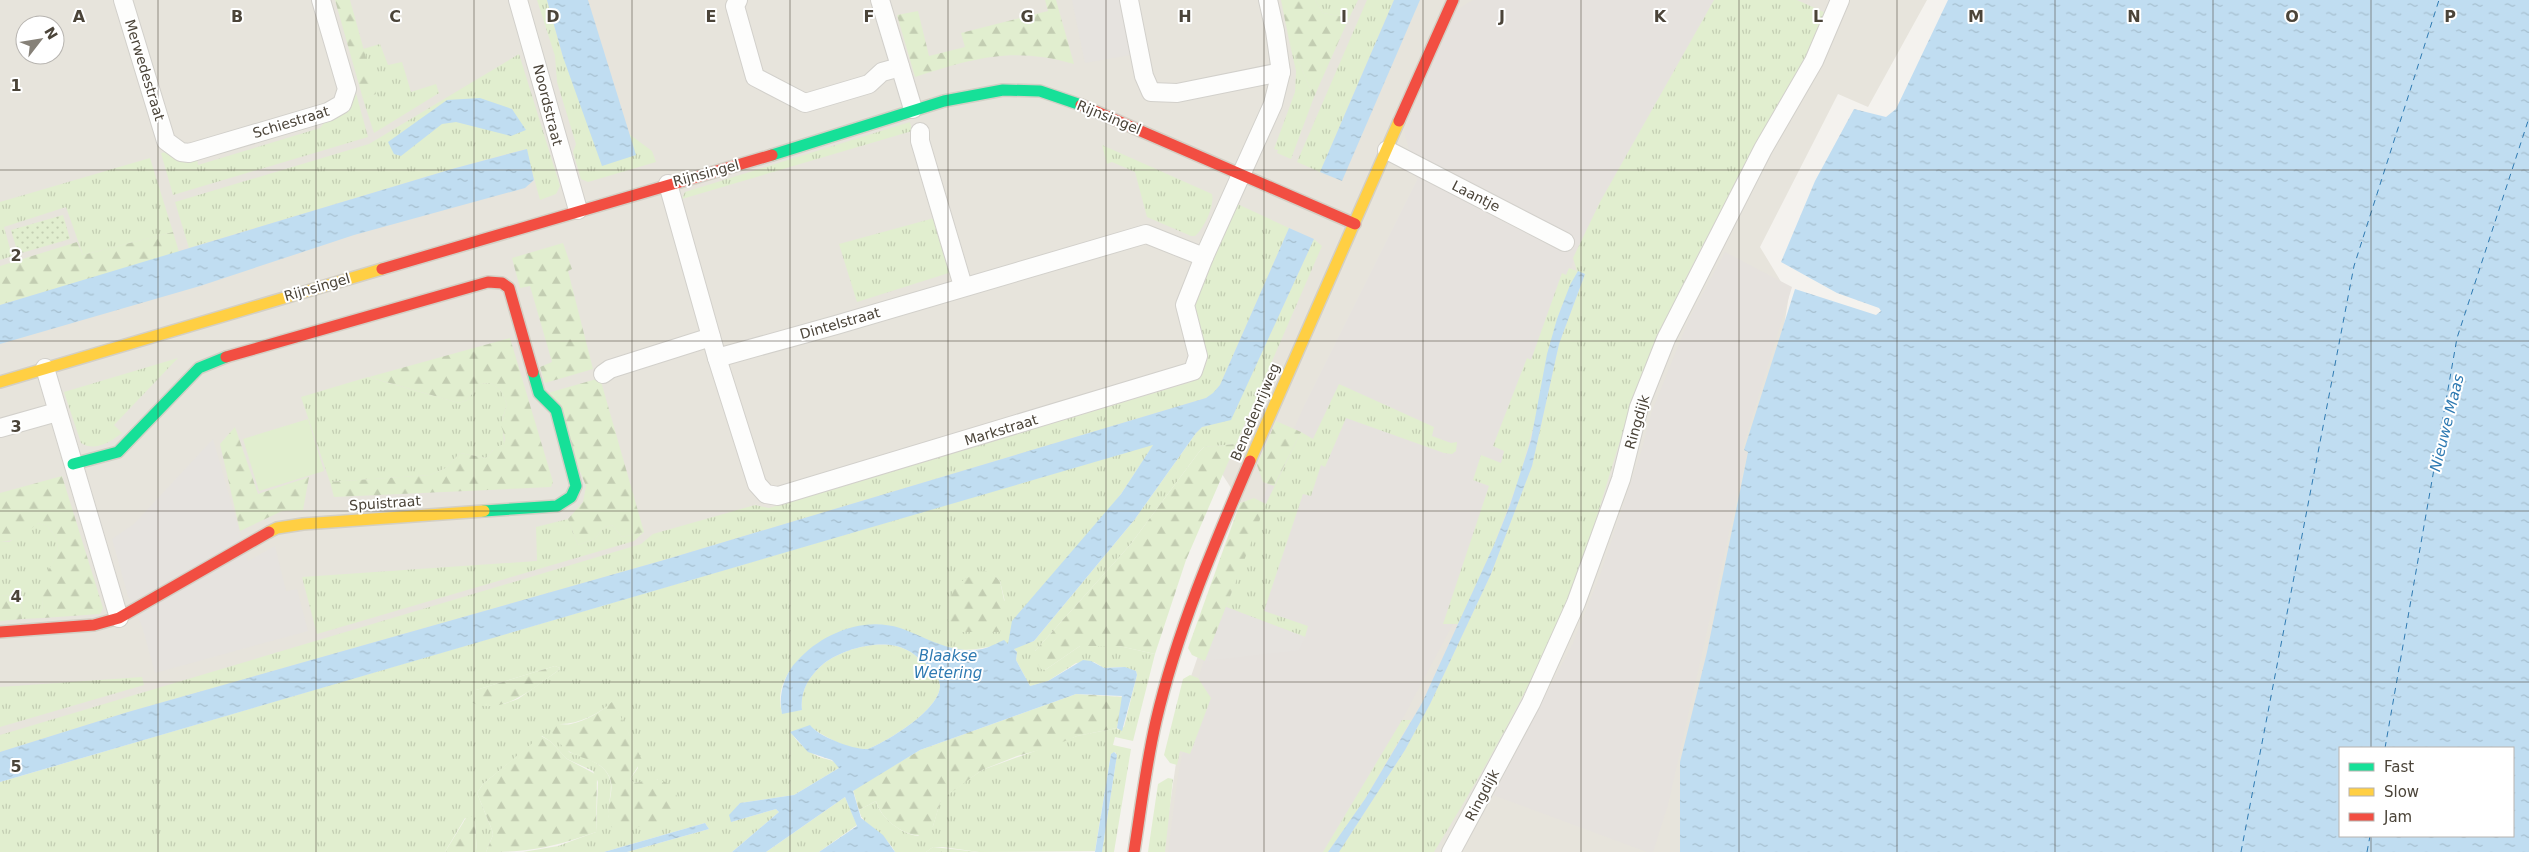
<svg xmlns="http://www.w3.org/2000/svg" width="2529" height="852" font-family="'DejaVu Sans',sans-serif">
  <defs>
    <pattern id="grass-tufts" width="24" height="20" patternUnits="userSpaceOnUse" patternTransform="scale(1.25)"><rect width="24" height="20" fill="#e1eecf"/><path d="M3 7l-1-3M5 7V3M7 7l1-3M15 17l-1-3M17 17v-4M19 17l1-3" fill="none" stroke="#c3cdb2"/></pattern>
    <pattern id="forest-firs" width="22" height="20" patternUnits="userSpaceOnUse" patternTransform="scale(1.25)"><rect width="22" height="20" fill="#e1eecf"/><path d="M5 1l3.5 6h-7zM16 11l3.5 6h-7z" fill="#c3cdb2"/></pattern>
    <pattern id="park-dots" width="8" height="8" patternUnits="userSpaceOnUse" patternTransform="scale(1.25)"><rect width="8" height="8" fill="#e1eecf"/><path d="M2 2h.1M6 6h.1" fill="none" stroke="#c3cdb2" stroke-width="1.8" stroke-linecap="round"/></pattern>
    <pattern id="water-ripples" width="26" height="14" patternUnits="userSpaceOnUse" patternTransform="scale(1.25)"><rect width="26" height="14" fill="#c0ddf1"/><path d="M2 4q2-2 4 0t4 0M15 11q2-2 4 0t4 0" fill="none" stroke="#a6bfcf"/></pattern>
  </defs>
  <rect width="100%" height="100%" fill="#f4f2ee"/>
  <path fill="#e7e4dc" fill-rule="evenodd" d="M0,0H1927L1868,107L1838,94L1760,247L1789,295L1744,574L1680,852H1163L1187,688L1247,513L1183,413L0,770ZM25,25H55V55H25Z"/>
  <g fill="#e6e2de">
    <path d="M1473,0H1714L1600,202L1574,258L1515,463L1453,624L1402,720L1323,852H1168L1178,775L1200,673L1231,569L1305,404L1417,180L1404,131L1456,10Z"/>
    <path d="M1725,252L1792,287L1742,450L1747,453L1668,805L1653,852H1647L1493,795L1573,643L1599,578L1641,452L1651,414L1689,319Z"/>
  </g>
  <g fill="url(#grass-tufts)" fill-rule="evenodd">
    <path d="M537,0H547L563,57L635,155L629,134L652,151L656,162L588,182L581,179L573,152L576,144L557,82L555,56Z"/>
    <path d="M1315,0H1358L1349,18L1323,13Z"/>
    <path d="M1367,0H1394L1320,172L1297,162Z"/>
    <path d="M1714,0H1797L1828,14C1783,113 1719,203 1675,302C1660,336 1645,371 1632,406C1612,460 1599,516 1579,570C1541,670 1490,761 1434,852H1339L1405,750L1430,704L1491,574L1532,466L1559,344L1585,274L1578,272L1561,308L1554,331L1535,421L1519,479L1494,545L1458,624H1443L1489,486L1473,480L1481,455L1501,463L1504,451L1493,446L1527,358L1531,360L1562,273L1566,275L1569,268L1577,271L1573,258L1600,202Z"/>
    <path d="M1289,40L1314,97L1291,159L1277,153L1278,150L1274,149L1295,92L1296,71Z"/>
    <path d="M380,44L388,65L402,62L411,92L436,84L439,93L374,133L363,99L375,94L363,49Z"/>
    <path d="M519,54L560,186L556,194L540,200L526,149L452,169L189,248L175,202L369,144Z"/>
    <path d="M354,86L368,137L173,195L161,153L166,152L180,160L197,159L198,165L320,128Z"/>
    <path d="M910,122L912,131L682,199L685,192Z"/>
    <path d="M1102,145L1212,194C1215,205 1204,229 1195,236H1191L1147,217L1135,172L1112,162L1107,164Z"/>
    <path d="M150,158L173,232L83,255L66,207L4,227L12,256L0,260V202Z"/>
    <path d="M1233,202L1289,228L1220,385L1214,393L1206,398L664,560L128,712L0,752V735L641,544L653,534L755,505L769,508L1191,382C1224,363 1194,331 1194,301Z"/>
    <path d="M938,217L955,271L857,302L839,244Z"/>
    <path d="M1314,239L1322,246L1236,444L1204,447L1199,452L1130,545L1035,651L1045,670L1080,646H1119L1155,654L1133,741L1115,737L1113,745L1131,749L1114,852H1102L1117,755L1115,752L1111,754L1095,851L979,852L943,847H933L926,852H895C887,834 863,828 859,810L876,801C879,817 903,835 918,836L933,826L941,799L982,770L1077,736L1117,728L1118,730L1124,727L1137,675L1136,671L1122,667L1104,668L1094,662L1076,663L1048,681L1030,686L1016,660L1017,652L1013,648L1034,641L1135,519L1196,433L1202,427L1231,419Z"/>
    <path d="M178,358L114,425L122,433C110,442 95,452 81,443L64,392Z"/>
    <path d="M368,377L459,403L467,400L480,384L491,383L501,391L507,404L502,420L504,444L493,450L486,458L460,453L446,468L430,475L330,482L301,397Z"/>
    <path d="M1339,384L1434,427L1432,436L1451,443L1457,442L1456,451L1452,454L1444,453L1346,418L1325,467L1321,465L1311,496L1303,494L1264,611L1308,626L1305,637L1226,607L1259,518L1301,432L1313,439Z"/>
    <path d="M1154,444L1121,494L1008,644C990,645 975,652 956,649C930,645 909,628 883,625C841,621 768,663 782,713L802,710C800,691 808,678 821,666C840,649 883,637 907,650C912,652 917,657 922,661C929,666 939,676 940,685C941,709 888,741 868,749C850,751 827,738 812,728L791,732C796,742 809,752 819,757C827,760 835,759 839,768L794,795L740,803L731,815V822L776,809L779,812L732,852H627L709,829L705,823L604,852H523L558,846L596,832L598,782L593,771L567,759L550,741L542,736L483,784L477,793L492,830L493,835L486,852H477L475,823L465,818L445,852H0V782ZM977,572H990L1000,581L1005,602ZM555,666L560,668L559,670L518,699L504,704L476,690ZM613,702L638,753V768L630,779L635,783L658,779L638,825L625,828L608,817C608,806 611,796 611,785C610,764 585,758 569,752L558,724C578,725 598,714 613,702Z"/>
    <path d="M568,519L578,545L595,539L604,527L612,525L622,537L644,532L634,541L317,634L302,577L537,561L536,527Z"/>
    <path d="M38,523L46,525C69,548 52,558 46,579C42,591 43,605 43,618L22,619L21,595L0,596V541L9,542Z"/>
    <path d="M1190,675L1198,678L1211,698L1190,754L1180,751L1177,765L1170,763L1164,755L1183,679Z"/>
    <path d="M142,677L144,685L0,727V687Z"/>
    <path d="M1402,720H1411L1365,799L1328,852H1323Z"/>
    <path d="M1168,778L1173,779L1165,852H1148L1158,784Z"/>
    <path d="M845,797L857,825L819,852H766Z"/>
  </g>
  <g fill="url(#forest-firs)">
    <path d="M335,0H350L376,94L363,99Z"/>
    <path d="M1045,0H1056L1074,64C1013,46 973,58 915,77L897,15L918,11L929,56L965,47L961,33L1048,11Z"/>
    <path d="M1281,0H1315L1323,13L1349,18L1314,97L1289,40Z"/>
    <path d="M173,232L179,252L0,305V266L77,242L83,255Z"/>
    <path d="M563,243L572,269L568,271L593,369L545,383L540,367L552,362L530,286L520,288L512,258Z"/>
    <path d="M510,338L553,482L551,487L334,497L330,482L430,475L446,468L460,453L486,458L496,447L504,444L505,438L501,425L507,404L501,391L491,383L480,384L467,400L459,403L369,377Z"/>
    <path d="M600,378L644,532L622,537L612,525L604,527L595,539L578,545L568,519L583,502L586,486L548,393Z"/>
    <path d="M1276,421L1301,432L1274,486L1263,482L1257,465Z"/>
    <path d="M235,427L258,494L309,477L303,510L282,511L240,531L220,444Z"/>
    <path d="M1236,444L1186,560L1155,654L1119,646H1080L1045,670L1041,669L1033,656L1035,651L1130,545L1199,452L1204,447Z"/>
    <path d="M62,476L103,608L100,614L43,618C43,606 42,594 44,582C50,560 70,549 46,525L38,523C25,534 18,542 0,541V493Z"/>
    <path d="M1254,498L1266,504L1205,661L1192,655L1188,648L1240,503Z"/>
    <path d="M990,571L1000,581L1004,600L1008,604L1000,632H954L946,617L954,586L977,572Z"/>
    <path d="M21,595L22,619L0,621V596Z"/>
    <path d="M555,666L560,668L559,670C536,686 501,718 471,702L469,697L476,690Z"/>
    <path d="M1076,694L1123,697L1117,728L1077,736L1051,747L1017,756L982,770L941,800L933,826L926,835C907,839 881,820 876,801L859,810L853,790L920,750Z"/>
    <path d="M613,701L642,760L630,779L635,783C642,782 648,778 656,779C672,781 681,797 679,812C666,823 628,832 611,827C602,810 617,792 609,776C601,760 583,760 570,752C561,747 554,736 549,728C555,721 563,726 571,724C586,721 602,711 613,701Z"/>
    <path d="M541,736L550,741L567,759L597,775L596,832C554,847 531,852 486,852L493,835L492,830L477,793L483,784Z"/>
    <path d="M471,815L475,823L477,852H445L466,818Z"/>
    <path d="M933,847L979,852H926Z"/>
  </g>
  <path fill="url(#park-dots)" d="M63,215L70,239L18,254L11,230Z"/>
  <path fill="#e1eecf" d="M308,419L324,471L259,491L243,439Z"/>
  <g fill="#e6e3df">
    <path d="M1072,0H1136L1147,52L1085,63Z"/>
    <path d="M213,439L248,561L275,546L286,591L297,589L308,631L155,673L142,626L128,596L112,539L134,524Z"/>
    <path d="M1226,607L1305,637L1299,650L1205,661Z"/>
  </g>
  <g fill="url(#water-ripples)" fill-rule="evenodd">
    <path d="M547,0H588L636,155L602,166L563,57Z"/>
    <path d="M1394,0H1420L1342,181L1320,172Z"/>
    <path d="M1948,0H2529V852H1680V762L1707,652L1748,452L1744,450L1795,289L1876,315L1881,311L1879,308L1837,293L1781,262L1815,181L1854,109L1886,117L1896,109ZM2340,748H2513V836H2340Z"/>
    <path d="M480,98L512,109L526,130L511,136L456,122L442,124L401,156L394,154L388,142L447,100Z"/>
    <path d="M527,149L534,180L525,188L354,235L200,286L0,344V305L452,169Z"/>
    <path d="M1289,228L1314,239L1231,420L1202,427L1196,433L1135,519L1034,641L1014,649L1017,652L1016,660L1030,686L1048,681L1083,660L1091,661L1104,668L1125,667L1136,671L1137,675L1122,731L1117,728L1122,696L1076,694L920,750L853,791L861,818L883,835L895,852H819L857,826L845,797L766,852H732L779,812L776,809L731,822L729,815L740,803L794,795L839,768L832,760L808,752L790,732L810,725C819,737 854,750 868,749C888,741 941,709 940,685C939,676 929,666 922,661C917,657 912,652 907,650C883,637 840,649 821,666C808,678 800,692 802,710L782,714C778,696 784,674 797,661C821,634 863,616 900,628C924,636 945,651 972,650C985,650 993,645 1004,640L1008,644L1012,621L1121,494L1153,445L0,782V752L128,712L664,560L1206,398L1213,393L1220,385Z"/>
    <path d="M1578,271L1585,274L1559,344L1532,466L1491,574L1430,704L1405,750L1339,852H1328L1365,799L1422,703L1494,545L1510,505L1531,440L1547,354L1557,319L1570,285Z"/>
    <path d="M1114,752L1117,755L1102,852H1095L1111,754Z"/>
    <path d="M705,823L709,829L627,852H604Z"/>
  </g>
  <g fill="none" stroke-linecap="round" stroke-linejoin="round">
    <g stroke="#2e7ab2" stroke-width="1" stroke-dasharray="6 5" stroke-linecap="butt">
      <path d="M2385,748L2457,338L2529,118"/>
      <path d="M2241,852L2354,266L2439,0"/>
      <path d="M2367,852L2370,836"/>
    </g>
    <g stroke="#d2d0cb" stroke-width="20">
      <g id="street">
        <path d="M123,0L166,141L181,152L189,153L328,112L342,104L347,89L321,0"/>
        <path d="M518,0L578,210"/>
        <path d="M738,0L735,6L755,77L805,103L869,84L882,72L900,67"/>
        <path d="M880,0L913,109"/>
        <path d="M1129,0L1144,76L1151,92L1177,93L1281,72"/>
        <path d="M920,132V141L963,286"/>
        <path d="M1387,150L1565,242"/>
        <path d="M668,184L717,358L757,484L766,494L778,496L1193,371L1198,356L1185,305L1204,257L1273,104L1281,72L1275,31L1268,0"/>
        <path d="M717,358L836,325L1146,234L1204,257"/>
        <path d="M45,368L119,618"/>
        <path d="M603,374L610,369L711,337"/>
        <path d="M0,428L57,412"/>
        <path d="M1451,852L1531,703L1576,603L1621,479L1639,407L1666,339L1763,149L1814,61L1840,0"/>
      </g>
    </g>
    <g stroke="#d3cfc5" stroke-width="14">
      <g id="fast">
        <path d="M772,155L944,101L1003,90L1040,91L1081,105"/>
        <path d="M73,464L118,452L199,368L226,357"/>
        <path d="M484,511L557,506L571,497L576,486L556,410L539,393L533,372"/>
      </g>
    </g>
    <g stroke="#d3cfc5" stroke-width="14">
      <g id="slow">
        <path d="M0,382L382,269"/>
        <path d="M1250,461L1399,121"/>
        <path d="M269,532L277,528L303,524L484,511"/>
      </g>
    </g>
    <g stroke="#d3cfc5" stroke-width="14">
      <g id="jam">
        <path d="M1081,105L1355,224"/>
        <path d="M1399,121L1453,0"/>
        <path d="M382,269L772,155"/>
        <path d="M226,357L488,282L502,283L509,288L533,372"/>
        <path d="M0,632L94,625L119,618L269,532"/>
        <path d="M1134,852C1141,808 1146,764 1156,721C1177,631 1214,545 1250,461"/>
      </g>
    </g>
    <use href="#street" stroke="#fdfdfc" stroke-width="18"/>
    <use href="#fast" stroke="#16e098" stroke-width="11"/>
    <use href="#slow" stroke="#ffcf43" stroke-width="11"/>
    <use href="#jam" stroke="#f24e42" stroke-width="11"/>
  </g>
  <path fill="none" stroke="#4b4439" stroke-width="1" stroke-opacity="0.55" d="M158,0V852M316,0V852M474,0V852M632,0V852M790,0V852M948,0V852M1106,0V852M1264,0V852M1423,0V852M1581,0V852M1739,0V852M1897,0V852M2055,0V852M2213,0V852M2371,0V748M0,170H2529M0,341H2529M0,511H2529M0,682H2529M2371,836V852"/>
  <g text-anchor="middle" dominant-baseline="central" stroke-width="4" stroke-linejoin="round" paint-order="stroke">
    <g font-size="14" fill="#4b4439" stroke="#fff">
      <text transform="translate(145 70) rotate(73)">Merwedestraat</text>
      <text transform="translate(548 105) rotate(76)">Noordstraat</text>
      <text transform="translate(1109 117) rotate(22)">Rijnsingel</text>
      <text transform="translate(291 122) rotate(-17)">Schiestraat</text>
      <text transform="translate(706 173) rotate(-15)">Rijnsingel</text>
      <text transform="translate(1476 196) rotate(27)">Laantje</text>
      <text transform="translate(317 287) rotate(-16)">Rijnsingel</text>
      <text transform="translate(840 323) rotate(-16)">Dintelstraat</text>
      <text transform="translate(1255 412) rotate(-67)">Benedenrijweg</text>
      <text transform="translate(1637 422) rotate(-74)">Ringdijk</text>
      <text transform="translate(1001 430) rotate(-17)">Markstraat</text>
      <text transform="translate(385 503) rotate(-4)">Spuistraat</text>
      <text transform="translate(1482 795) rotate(-62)">Ringdijk</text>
    </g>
    <g font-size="15" font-style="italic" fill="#2e7ab2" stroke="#fff">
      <text transform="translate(2447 423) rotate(-76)">Nieuwe Maas</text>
      <text x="948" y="656">Blaakse<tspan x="948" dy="17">Wetering</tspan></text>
    </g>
  </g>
  <g font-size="16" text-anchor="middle" font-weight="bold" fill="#4b4439" stroke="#fff" stroke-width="4" stroke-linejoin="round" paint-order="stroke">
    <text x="79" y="22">A</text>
    <text x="237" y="22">B</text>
    <text x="395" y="22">C</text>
    <text x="553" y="22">D</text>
    <text x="711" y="22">E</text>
    <text x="869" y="22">F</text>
    <text x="1027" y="22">G</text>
    <text x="1185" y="22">H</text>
    <text x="1344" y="22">I</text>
    <text x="1502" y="22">J</text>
    <text x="1660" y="22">K</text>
    <text x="1818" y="22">L</text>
    <text x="1976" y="22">M</text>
    <text x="2134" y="22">N</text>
    <text x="2292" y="22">O</text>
    <text x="2450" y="22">P</text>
    <text x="16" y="91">1</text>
    <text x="16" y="261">2</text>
    <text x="16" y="432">3</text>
    <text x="16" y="602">4</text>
    <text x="16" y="772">5</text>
  </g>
  <rect x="2339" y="747" width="175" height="90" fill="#ffffff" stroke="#b7b4b0"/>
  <rect x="2349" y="763" width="25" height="8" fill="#16e098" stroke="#b7b4b0"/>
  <text x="2384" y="772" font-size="15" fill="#4b4439">Fast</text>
  <rect x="2349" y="788" width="25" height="8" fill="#ffcf43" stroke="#b7b4b0"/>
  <text x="2384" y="797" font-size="15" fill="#4b4439">Slow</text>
  <rect x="2349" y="813" width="25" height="8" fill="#f24e42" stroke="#b7b4b0"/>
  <text x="2384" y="822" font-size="15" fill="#4b4439">Jam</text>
  <g transform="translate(40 40) rotate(59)"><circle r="24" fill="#ffffff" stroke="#b7b4b0"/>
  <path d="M0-4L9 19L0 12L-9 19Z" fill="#868178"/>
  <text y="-8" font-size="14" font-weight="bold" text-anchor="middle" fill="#4b4439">N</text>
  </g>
</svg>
